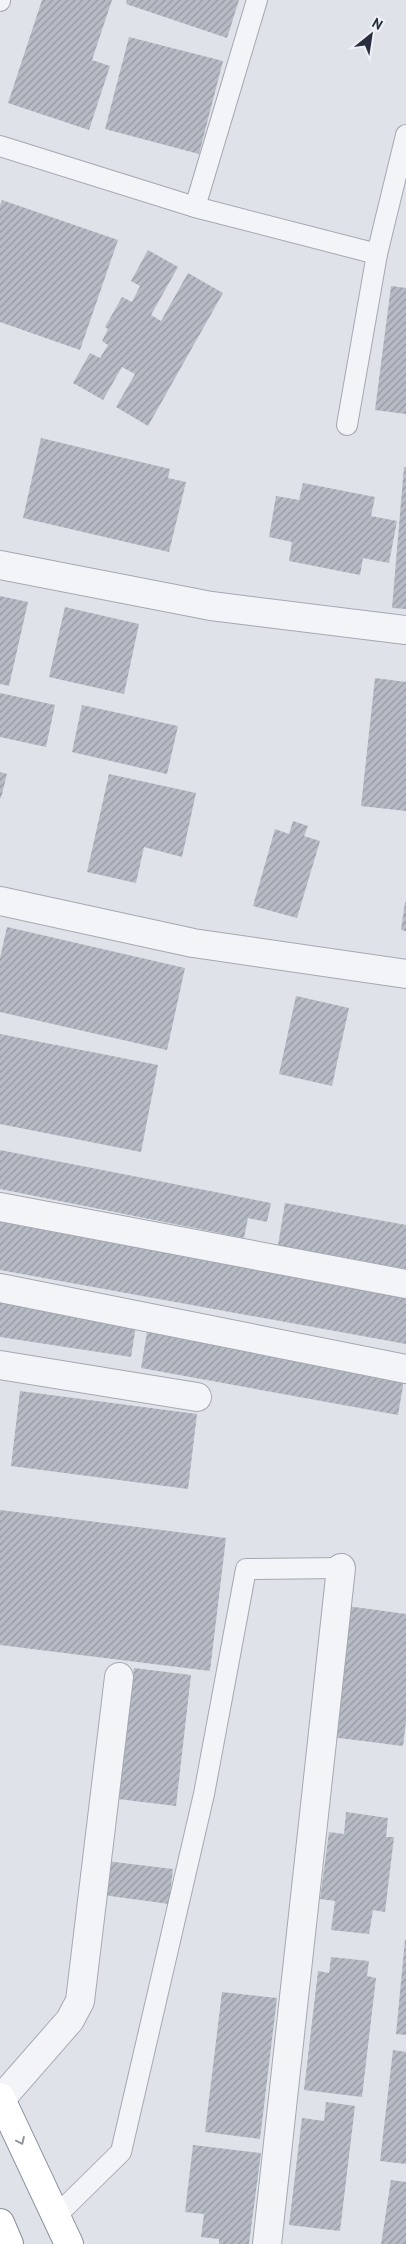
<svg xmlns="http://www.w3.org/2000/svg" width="406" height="2244" font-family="'PT Sans',sans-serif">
  <defs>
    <pattern id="building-hatch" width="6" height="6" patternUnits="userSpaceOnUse" patternTransform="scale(1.25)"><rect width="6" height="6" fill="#b7bbc5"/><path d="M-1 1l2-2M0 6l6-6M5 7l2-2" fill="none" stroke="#9598a1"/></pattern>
  </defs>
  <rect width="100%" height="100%" fill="#e0e2e9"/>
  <g fill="url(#building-hatch)">
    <path d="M42,0H112L92,60L110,66L89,130L8,103Z"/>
    <path d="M127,0H239L227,38L126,4Z"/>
    <path d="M129,37L223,61L199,154L105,129Z"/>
    <path d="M2,200L118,240L80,350L0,322V205Z"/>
    <path d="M148,250L178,267L151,315L161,321L188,273L223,293L148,426L116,407L135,374L122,367L103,400L73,383L90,353L100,358L108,345L102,341L108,329L105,327L122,297L132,302L140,286L131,281Z"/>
    <path d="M391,286L406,288V414L375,410Z"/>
    <path d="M41,438L170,469L168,478L186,482L169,552L23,518Z"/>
    <path d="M404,467H406V609L392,608Z"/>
    <path d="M303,483L375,497L371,516L397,521L389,563L363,558L360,575L289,561L292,542L269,537L276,496L299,500Z"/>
    <path d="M0,596L28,602L9,686L0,684Z"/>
    <path d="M65,607L139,624L124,694L49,677Z"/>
    <path d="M375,678L406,682V811L361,806Z"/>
    <path d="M0,693L55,705L46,747L0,737Z"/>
    <path d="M82,705L178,726L167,774L72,752Z"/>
    <path d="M0,772L7,774L1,798H0Z"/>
    <path d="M109,774L196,793L182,857L144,847L136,883L87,872Z"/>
    <path d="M293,821L308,826L304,836L320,841L297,918L253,906L275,829L289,834Z"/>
    <path d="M405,902H406V931L401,930Z"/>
    <path d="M7,927L185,968L167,1050L0,1012V958Z"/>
    <path d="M296,996L349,1008L332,1086L279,1074Z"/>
    <path d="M0,1034L158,1065L141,1152L0,1124Z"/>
    <path d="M0,1150L271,1203L267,1222L248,1218L244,1238L0,1189Z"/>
    <path d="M285,1203L406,1225V1269L278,1245Z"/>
    <path d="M0,1220L406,1295V1344L0,1270Z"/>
    <path d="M0,1299L137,1319L131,1357L0,1337Z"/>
    <path d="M148,1326L405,1374L398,1415L141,1368Z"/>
    <path d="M20,1391L197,1414L188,1489L11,1466Z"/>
    <path d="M0,1510L226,1538L210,1671L0,1645Z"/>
    <path d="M347,1606L406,1614V1721L403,1746L331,1737Z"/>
    <path d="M134,1668L191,1675L176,1806L118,1799Z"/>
    <path d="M346,1812L388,1818L386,1837H394L385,1912L373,1910L369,1934L331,1930L335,1901L320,1899L329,1832L344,1834Z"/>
    <path d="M106,1861L173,1869L169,1904L103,1895Z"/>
    <path d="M405,1940H406V2035L396,2034Z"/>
    <path d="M331,1957L369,1961L367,1976L376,1978L362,2097L304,2090L318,1971L329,1973Z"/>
    <path d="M222,1992L277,1998L260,2139L205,2132Z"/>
    <path d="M393,2050L406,2052V2164L380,2161Z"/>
    <path d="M326,2102L355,2106L340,2231L289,2225L302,2118L324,2121Z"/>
    <path d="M193,2145L261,2153L249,2244H219V2239L201,2237L204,2214L185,2212Z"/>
    <path d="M391,2180L406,2182V2244H381Z"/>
  </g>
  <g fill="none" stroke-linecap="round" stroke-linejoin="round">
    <g stroke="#a5a8b3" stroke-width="22">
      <g id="lane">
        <path d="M0,1V0"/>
        <path d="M0,146L195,207L377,254"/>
        <path d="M195,207L257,0"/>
        <path d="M347,425L377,254L406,135"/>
        <path d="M56,2216L121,2152L204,1794L246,1569L341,1568"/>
      </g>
    </g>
    <g stroke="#a5a8b3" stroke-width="30">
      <g id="street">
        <path d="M0,565L211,606L406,630"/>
        <path d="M0,901L193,943L406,974"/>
        <path d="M0,1207L406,1284"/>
        <path d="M0,1288L406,1369"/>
        <path d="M0,1365L197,1397"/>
        <path d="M1,2099L70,2020L80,2001L119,1677"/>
        <path d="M267,2244L341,1568"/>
      </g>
    </g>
    <g stroke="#888e9f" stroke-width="30">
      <g id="highway">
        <path d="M0,2097L69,2244"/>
        <path d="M0,2223L9,2244"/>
      </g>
    </g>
    <use href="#lane" stroke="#f3f4f7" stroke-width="20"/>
    <use href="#street" stroke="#f3f4f7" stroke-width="28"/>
    <use href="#highway" stroke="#fff" stroke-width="28"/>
  </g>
  <defs><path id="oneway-chevron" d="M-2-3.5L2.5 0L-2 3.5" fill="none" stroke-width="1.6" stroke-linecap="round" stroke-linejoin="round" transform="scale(1.25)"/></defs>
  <use stroke="#94969f" href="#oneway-chevron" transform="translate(21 2141) rotate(65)"/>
  <g transform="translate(371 35) rotate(30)" stroke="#f0f1f6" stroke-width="4" paint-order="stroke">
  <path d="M0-4L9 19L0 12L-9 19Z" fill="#292e3f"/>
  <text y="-8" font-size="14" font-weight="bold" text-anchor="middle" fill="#292e3f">N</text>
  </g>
</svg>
